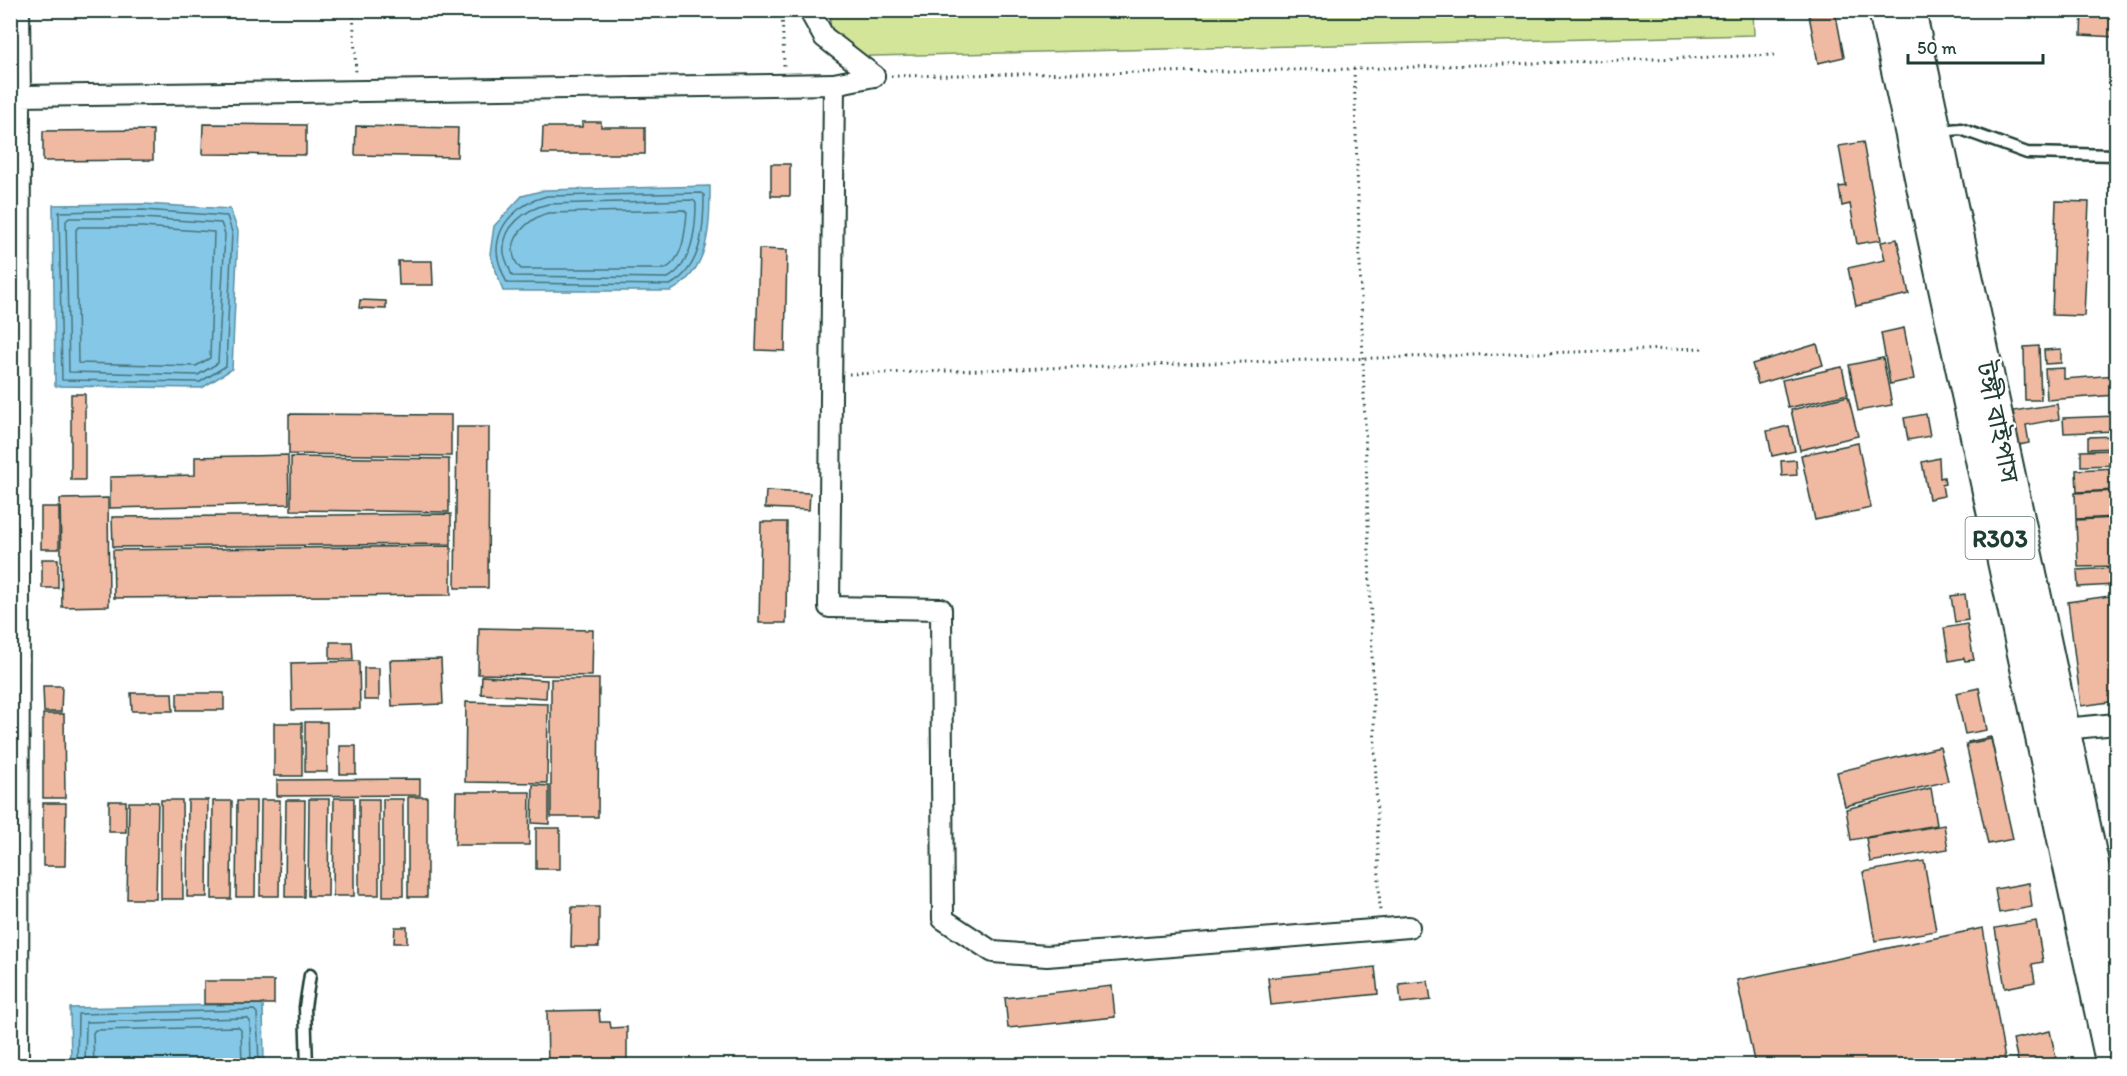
<svg xmlns="http://www.w3.org/2000/svg" width="2127" height="1076" font-family="Itim,'Noto Sans Bengali',sans-serif">
  <rect width="100%" height="100%" fill="#fff"/>
  <filter id="ink" filterUnits="userSpaceOnUse"><feTurbulence type="fractalNoise" baseFrequency=".0167" numOctaves="2"/><feDisplacementMap in="SourceGraphic" scale="12" xChannelSelector="R" yChannelSelector="G"/><feConvolveMatrix kernelMatrix="1 2 1 2 8 2 1 2 1" color-interpolation-filters="sRGB"/></filter>
  <g filter="url(#ink)">
    <path fill="#d2e599" stroke="#789166" stroke-width="1.5" d="M1753,10L1754,35L831,57L830,11Z"/>
    <g fill="#85c7e6" stroke="#5c909f" stroke-width="1.5">
      <path d="M710,186C710,226 710,270 671,291H503L490,254L494,226L522,196L545,190Z"/>
      <path d="M143,204L230,209L238,231L232,369L202,388L55,386L53,205Z"/>
      <path d="M263,1004L264,1065H71L70,1008Z"/>
      <path d="M1149,1060L1151,1065H1063Z"/>
    </g>
    <g fill="none" stroke-linecap="round" stroke-linejoin="round">
      <g stroke="#48747b" stroke-width="1.5">
        <path d="M701,193L704,195C704,228 702,268 670,285L507,283C503,274 497,262 497,251C497,222 520,203 547,196Z"/>
        <path d="M693,200L696,203C696,228 693,264 668,278L512,276C510,269 505,260 504,253C501,227 526,209 548,204Z"/>
        <path d="M143,210L227,216L232,232L226,366L200,382L62,380L59,212Z"/>
        <path d="M684,210L687,213C685,231 684,259 665,269H521C500,246 525,219 548,213Z"/>
        <path d="M69,218H142L221,223L225,234L218,363L198,375L69,372L66,221Z"/>
        <path d="M78,227H142L214,232L210,358L196,366L78,363L76,230Z"/>
        <path d="M77,1066L78,1014L254,1010L257,1013L259,1066"/>
        <path d="M85,1066L86,1022L247,1018L250,1021L251,1066"/>
        <path d="M94,1066L93,1033L95,1030L238,1027L241,1030L242,1066"/>
      </g>
    </g>
    <g fill="#efb9a2" stroke="#1f3d34" stroke-width="1.5">
      <path d="M1808,10H1835L1844,57L1818,63Z"/>
      <path d="M2082,10L2116,11V37L2081,35Z"/>
      <path d="M582,122H601V127H645V154H542L543,127H582Z"/>
      <path d="M203,124L306,125V155L202,154Z"/>
      <path d="M356,126L458,128L457,157L355,155Z"/>
      <path d="M153,130V160L43,161V131Z"/>
      <path d="M1863,142L1881,240L1857,244L1850,204L1842,206L1839,187L1846,186L1839,146Z"/>
      <rect x="771" y="164" width="19" height="32"/>
      <path d="M2056,201L2089,202L2084,316L2052,315Z"/>
      <path d="M1897,239L1909,294L1856,306L1848,268L1885,260L1881,242Z"/>
      <path d="M759,249L787,250L785,351L756,350Z"/>
      <path d="M398,261H432L433,285H399Z"/>
      <path d="M360,300L386,301V309L359,308Z"/>
      <path d="M1904,328L1914,379L1890,384L1881,333Z"/>
      <path d="M1817,344L1823,365L1758,384L1752,364Z"/>
      <path d="M2039,346L2041,400H2025L2024,347Z"/>
      <path d="M2061,349V363L2045,364L2044,350Z"/>
      <path d="M1883,358L1892,405L1858,411L1849,365Z"/>
      <path d="M1842,367L1848,394L1788,408L1782,380Z"/>
      <path d="M2064,368V379L2116,375V395L2047,400L2045,369Z"/>
      <rect x="71" y="394" width="14" height="86"/>
      <path d="M1848,396L1858,436L1800,450L1791,410Z"/>
      <path d="M2057,404L2059,419L2026,425L2029,443L2019,445L2013,411Z"/>
      <path d="M289,414L451,415V456L289,454Z"/>
      <path d="M1926,414L1930,436L1908,440L1904,418Z"/>
      <path d="M2116,416V431L2064,433L2063,418Z"/>
      <path d="M1789,426L1795,451L1772,456L1767,431Z"/>
      <path d="M457,427H489L488,588H455Z"/>
      <path d="M2116,436V448L2088,449V437Z"/>
      <path d="M1858,443L1871,508L1815,520L1801,455Z"/>
      <path d="M2116,450V465L2081,466V451Z"/>
      <path d="M288,455L289,504L110,508V477L195,475V457Z"/>
      <path d="M291,457L449,459V512L291,510Z"/>
      <path d="M1939,458L1940,478L1944,477L1945,484L1942,485L1944,496L1929,499L1922,462Z"/>
      <path d="M1796,460L1797,475L1782,476L1781,461Z"/>
      <path d="M2116,468V490L2077,492L2076,470Z"/>
      <path d="M766,491L810,493L809,510L765,508Z"/>
      <path d="M2116,491V517L2076,519L2075,493Z"/>
      <path d="M108,498L109,606L62,607L60,499Z"/>
      <rect x="41" y="507" width="18" height="42"/>
      <path d="M451,514V544L113,547L112,517Z"/>
      <path d="M2116,518V566L2078,567L2076,520Z"/>
      <path d="M761,522H787L786,623H759Z"/>
      <path d="M451,546V595L114,598L113,550Z"/>
      <rect x="42" y="559" width="16" height="29"/>
      <path d="M2116,568V585L2078,587L2077,570Z"/>
      <path d="M1965,594L1968,620L1955,622L1951,596Z"/>
      <path d="M2116,595V701L2081,706L2068,602Z"/>
      <path d="M1967,624L1974,660L1965,661L1964,658L1949,661L1944,628Z"/>
      <path d="M479,628L593,630L592,676L478,674Z"/>
      <path d="M330,642H352L353,659H330Z"/>
      <path d="M441,659L443,704L392,706L390,660Z"/>
      <path d="M359,661L360,709L292,710L291,663Z"/>
      <rect x="364" y="668" width="15" height="32"/>
      <path d="M482,676L547,680L546,698L481,694Z"/>
      <path d="M551,679H599L598,817H551Z"/>
      <path d="M43,686H62L61,712H44Z"/>
      <path d="M1979,688L1987,730L1965,734L1956,693Z"/>
      <path d="M131,693H172L173,711H132Z"/>
      <rect x="177" y="693" width="47" height="17"/>
      <path d="M466,702L548,704L547,783L465,782Z"/>
      <path d="M43,714H64L65,798H43Z"/>
      <rect x="305" y="722" width="22" height="50"/>
      <rect x="274" y="723" width="28" height="53"/>
      <path d="M1991,737L1999,775L1976,780L1968,742Z"/>
      <path d="M1991,739L2013,839L1988,844L1966,744Z"/>
      <rect x="340" y="746" width="16" height="28"/>
      <path d="M1940,747L1948,781L1845,806L1837,772Z"/>
      <path d="M420,779V795L277,796V780Z"/>
      <path d="M533,785L549,786V824L532,823Z"/>
      <path d="M1931,788L1937,825L1851,840L1846,809Z"/>
      <path d="M456,792H530L529,845H455Z"/>
      <rect x="408" y="797" width="19" height="100"/>
      <path d="M334,798H354V896H333Z"/>
      <path d="M309,799H329L328,896H308Z"/>
      <rect x="359" y="799" width="20" height="96"/>
      <rect x="383" y="799" width="20" height="97"/>
      <path d="M161,800H182L183,899H161Z"/>
      <path d="M188,800H208L207,897H187Z"/>
      <path d="M261,800H280L279,896H260Z"/>
      <path d="M286,800H305L304,897H285Z"/>
      <rect x="109" y="801" width="17" height="31"/>
      <path d="M213,801H232L231,899H212Z"/>
      <path d="M237,801H256L255,897H236Z"/>
      <path d="M129,802H158L156,899H127Z"/>
      <path d="M43,803H66L65,866H43Z"/>
      <path d="M1944,825L1948,849L1870,862L1866,838Z"/>
      <rect x="536" y="828" width="24" height="41"/>
      <path d="M1924,861L1936,931L1875,941L1863,872Z"/>
      <path d="M2029,883L2032,907L1999,913L1995,889Z"/>
      <path d="M572,907H599V947H571Z"/>
      <path d="M2036,921L2043,962L2032,964L2035,982L2005,988L1995,928Z"/>
      <path d="M395,927H407V943H394Z"/>
      <path d="M1983,928L2006,1066H1755L1737,980Z"/>
      <path d="M1375,967L1378,994L1271,1005L1268,978Z"/>
      <rect x="204" y="981" width="70" height="23"/>
      <path d="M1428,981L1431,1000L1401,1003L1399,984Z"/>
      <path d="M1112,986L1115,1017L1008,1028L1005,998Z"/>
      <path d="M599,1010L600,1022H610L611,1028L627,1027V1066H548L547,1011Z"/>
      <path d="M2050,1031L2056,1058L2019,1066L2013,1039Z"/>
    </g>
    <g fill="none" stroke-linecap="round" stroke-linejoin="round">
      <g stroke="#1f3d34" stroke-width="15">
        <g id="service">
          <path d="M1939,131L1961,129L2027,153L2116,155"/>
          <path d="M307,1066L305,1007L310,975"/>
        </g>
      </g>
      <g stroke="#1f3d34" stroke-width="24">
        <g id="minor">
          <path d="M19,10L20,96"/>
          <path d="M809,10L824,37L874,76"/>
          <path d="M834,84L874,76"/>
          <path d="M2064,729L2116,724"/>
          <path d="M18,1066L20,96L834,84L829,607L941,609L943,919L993,952L1047,956L1409,927"/>
        </g>
      </g>
      <g stroke="#1f3d34" stroke-width="36">
        <g id="primary">
          <path d="M1885,10L2113,1066"/>
          <path d="M1909,10L2116,975"/>
        </g>
      </g>
      <g stroke="#1f3d34" stroke-width="3" stroke-dasharray="1.5 4.5" stroke-linecap="butt">
        <path d="M353,10L356,75"/>
        <path d="M782,10L784,66"/>
        <path d="M1354,69L1380,913"/>
        <path d="M891,76L1354,69L1774,55"/>
        <path d="M849,374L1704,348"/>
      </g>
      <use href="#service" stroke="#fff" stroke-width="10"/>
      <use href="#minor" stroke="#fff" stroke-width="20"/>
      <use href="#primary" stroke="#fff" stroke-width="32"/>
    </g>
  </g>
  <g text-anchor="middle" dominant-baseline="central" stroke-width="4.5" stroke-linejoin="round" paint-order="stroke">
    <rect fill="#fff" stroke="#627771" stroke-width="1.5" x="1965.5" y="517" width="69" height="42" rx="4.5"/>
    <g font-size="24" font-weight="bold" fill="#1f3d34">
      <text x="2000" y="538">R303</text>
    </g>
    <g font-size="26" fill="#1f3d34" stroke="#fff">
      <text transform="translate(1998 422) rotate(78)">টঙ্গী বাইপাস</text>
    </g>
  </g>
  <rect width="2127" height="1076" fill="none" stroke="#fff" stroke-width="36"/>
  <rect x="18" y="18" width="2091" height="1040" fill="none" stroke="#1f3d34" stroke-width="2" filter="url(#ink)"/>
  <path d="M1908 54v9h135v-9" fill="none" stroke="#1f3d34" stroke-width="3"/>
  <text x="1917" y="54" font-size="18" fill="#1f3d34" stroke="#ffffff" stroke-width="4.5" paint-order="stroke">50 m</text>
</svg>
